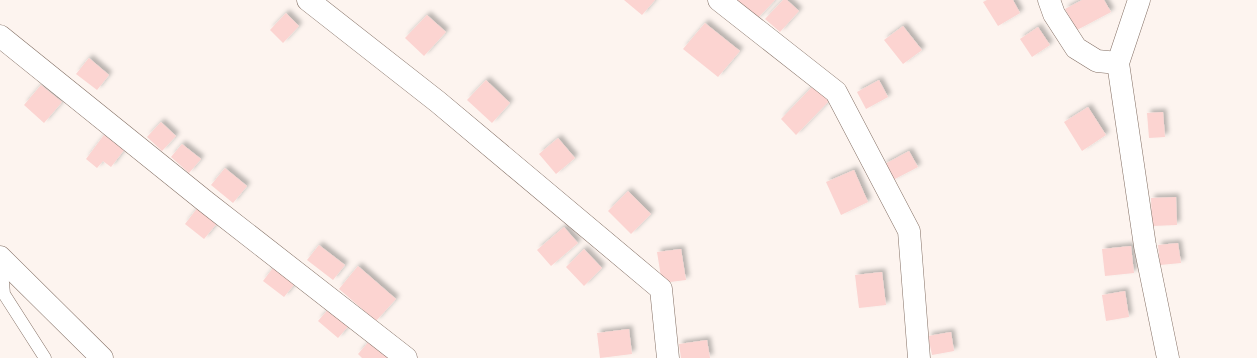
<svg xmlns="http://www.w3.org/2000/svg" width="1257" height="358" font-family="Roboto,sans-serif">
  <defs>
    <filter id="shadow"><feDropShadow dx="3.5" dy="-3.5" stdDeviation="2" flood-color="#0004"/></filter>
  </defs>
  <rect width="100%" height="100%" fill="#fdf4ef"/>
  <g fill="#fcd4d1" filter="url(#shadow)">
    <path d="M624,0H655L642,15Z"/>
    <path d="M735,0H775L756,20Z"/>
    <path d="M783,0H787L799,11L780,32L765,19Z"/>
    <path d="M987,0H1013L1020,13L998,26L983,2Z"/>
    <path d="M1082,0H1104L1111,12L1077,30L1065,9Z"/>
    <path d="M286,13L299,26L283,43L270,30Z"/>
    <path d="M427,15L446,32L424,56L405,38Z"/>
    <path d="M705,23L740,51L718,77L683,49Z"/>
    <path d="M903,26L922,50L903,64L884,40Z"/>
    <path d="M1038,27L1050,45L1032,57L1020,39Z"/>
    <path d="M89,58L109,75L97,90L76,74Z"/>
    <path d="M486,80L510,103L492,123L467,100Z"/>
    <path d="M879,80L888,97L866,109L857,92Z"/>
    <path d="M41,85L62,102L44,123L24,105Z"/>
    <path d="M813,86L829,101L796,135L781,119Z"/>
    <path d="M1088,107L1106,135L1082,151L1064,122Z"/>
    <path d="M1163,112L1165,137L1149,138L1147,113Z"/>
    <path d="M161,122L176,136L162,151L147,137Z"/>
    <path d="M104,135L124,150L111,167L103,161L97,168L86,159Z"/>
    <path d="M558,138L575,158L556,174L539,154Z"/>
    <path d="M182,144L201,159L189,173L171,157Z"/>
    <path d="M909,151L918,167L891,181L883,165Z"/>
    <path d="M225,168L247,186L233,203L211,185Z"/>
    <path d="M854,170L868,202L841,215L826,182Z"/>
    <path d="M628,191L651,214L631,234L608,211Z"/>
    <path d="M1176,197L1177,225L1152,226L1151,198Z"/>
    <path d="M199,206L218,222L204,239L185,224Z"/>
    <path d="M564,227L578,243L551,266L537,250Z"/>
    <path d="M1178,243L1181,263L1160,265L1158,245Z"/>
    <path d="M319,245L345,265L333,280L307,260Z"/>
    <path d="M1131,246L1134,273L1105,276L1102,249Z"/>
    <path d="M584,249L602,268L584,286L566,267Z"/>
    <path d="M681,249L686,280L662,283L657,252Z"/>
    <path d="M276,264L297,281L284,297L263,281Z"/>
    <path d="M358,266L396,299L376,321L339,289Z"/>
    <path d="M882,272L886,305L859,308L855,275Z"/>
    <path d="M1125,291L1129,317L1106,321L1102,295Z"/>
    <path d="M332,305L352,322L338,338L318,321Z"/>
    <path d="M629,329L632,354L600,358L597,333Z"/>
    <path d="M951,332L954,351L932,355L928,336Z"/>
    <path d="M371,339L392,358H362L358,354Z"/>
    <path d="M707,340L710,358H681L679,344Z"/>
  </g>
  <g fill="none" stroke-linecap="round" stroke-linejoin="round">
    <g stroke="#847065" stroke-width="13">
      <path id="service" d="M1,259L4,294L45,358"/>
    </g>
    <g stroke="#847065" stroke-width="23">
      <g id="minor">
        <path d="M308,0L438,102L661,289L668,358"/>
        <path d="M719,0L836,92L909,231L919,358"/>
        <path d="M1049,0L1054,14L1076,48L1097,61L1118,63"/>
        <path d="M1139,0L1118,63L1145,246L1168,358"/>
        <path d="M0,36L206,202L406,358"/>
        <path d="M0,257L102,358"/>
      </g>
    </g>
    <use href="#service" stroke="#fff" stroke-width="12"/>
    <use href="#minor" stroke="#fff" stroke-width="22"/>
  </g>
</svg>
